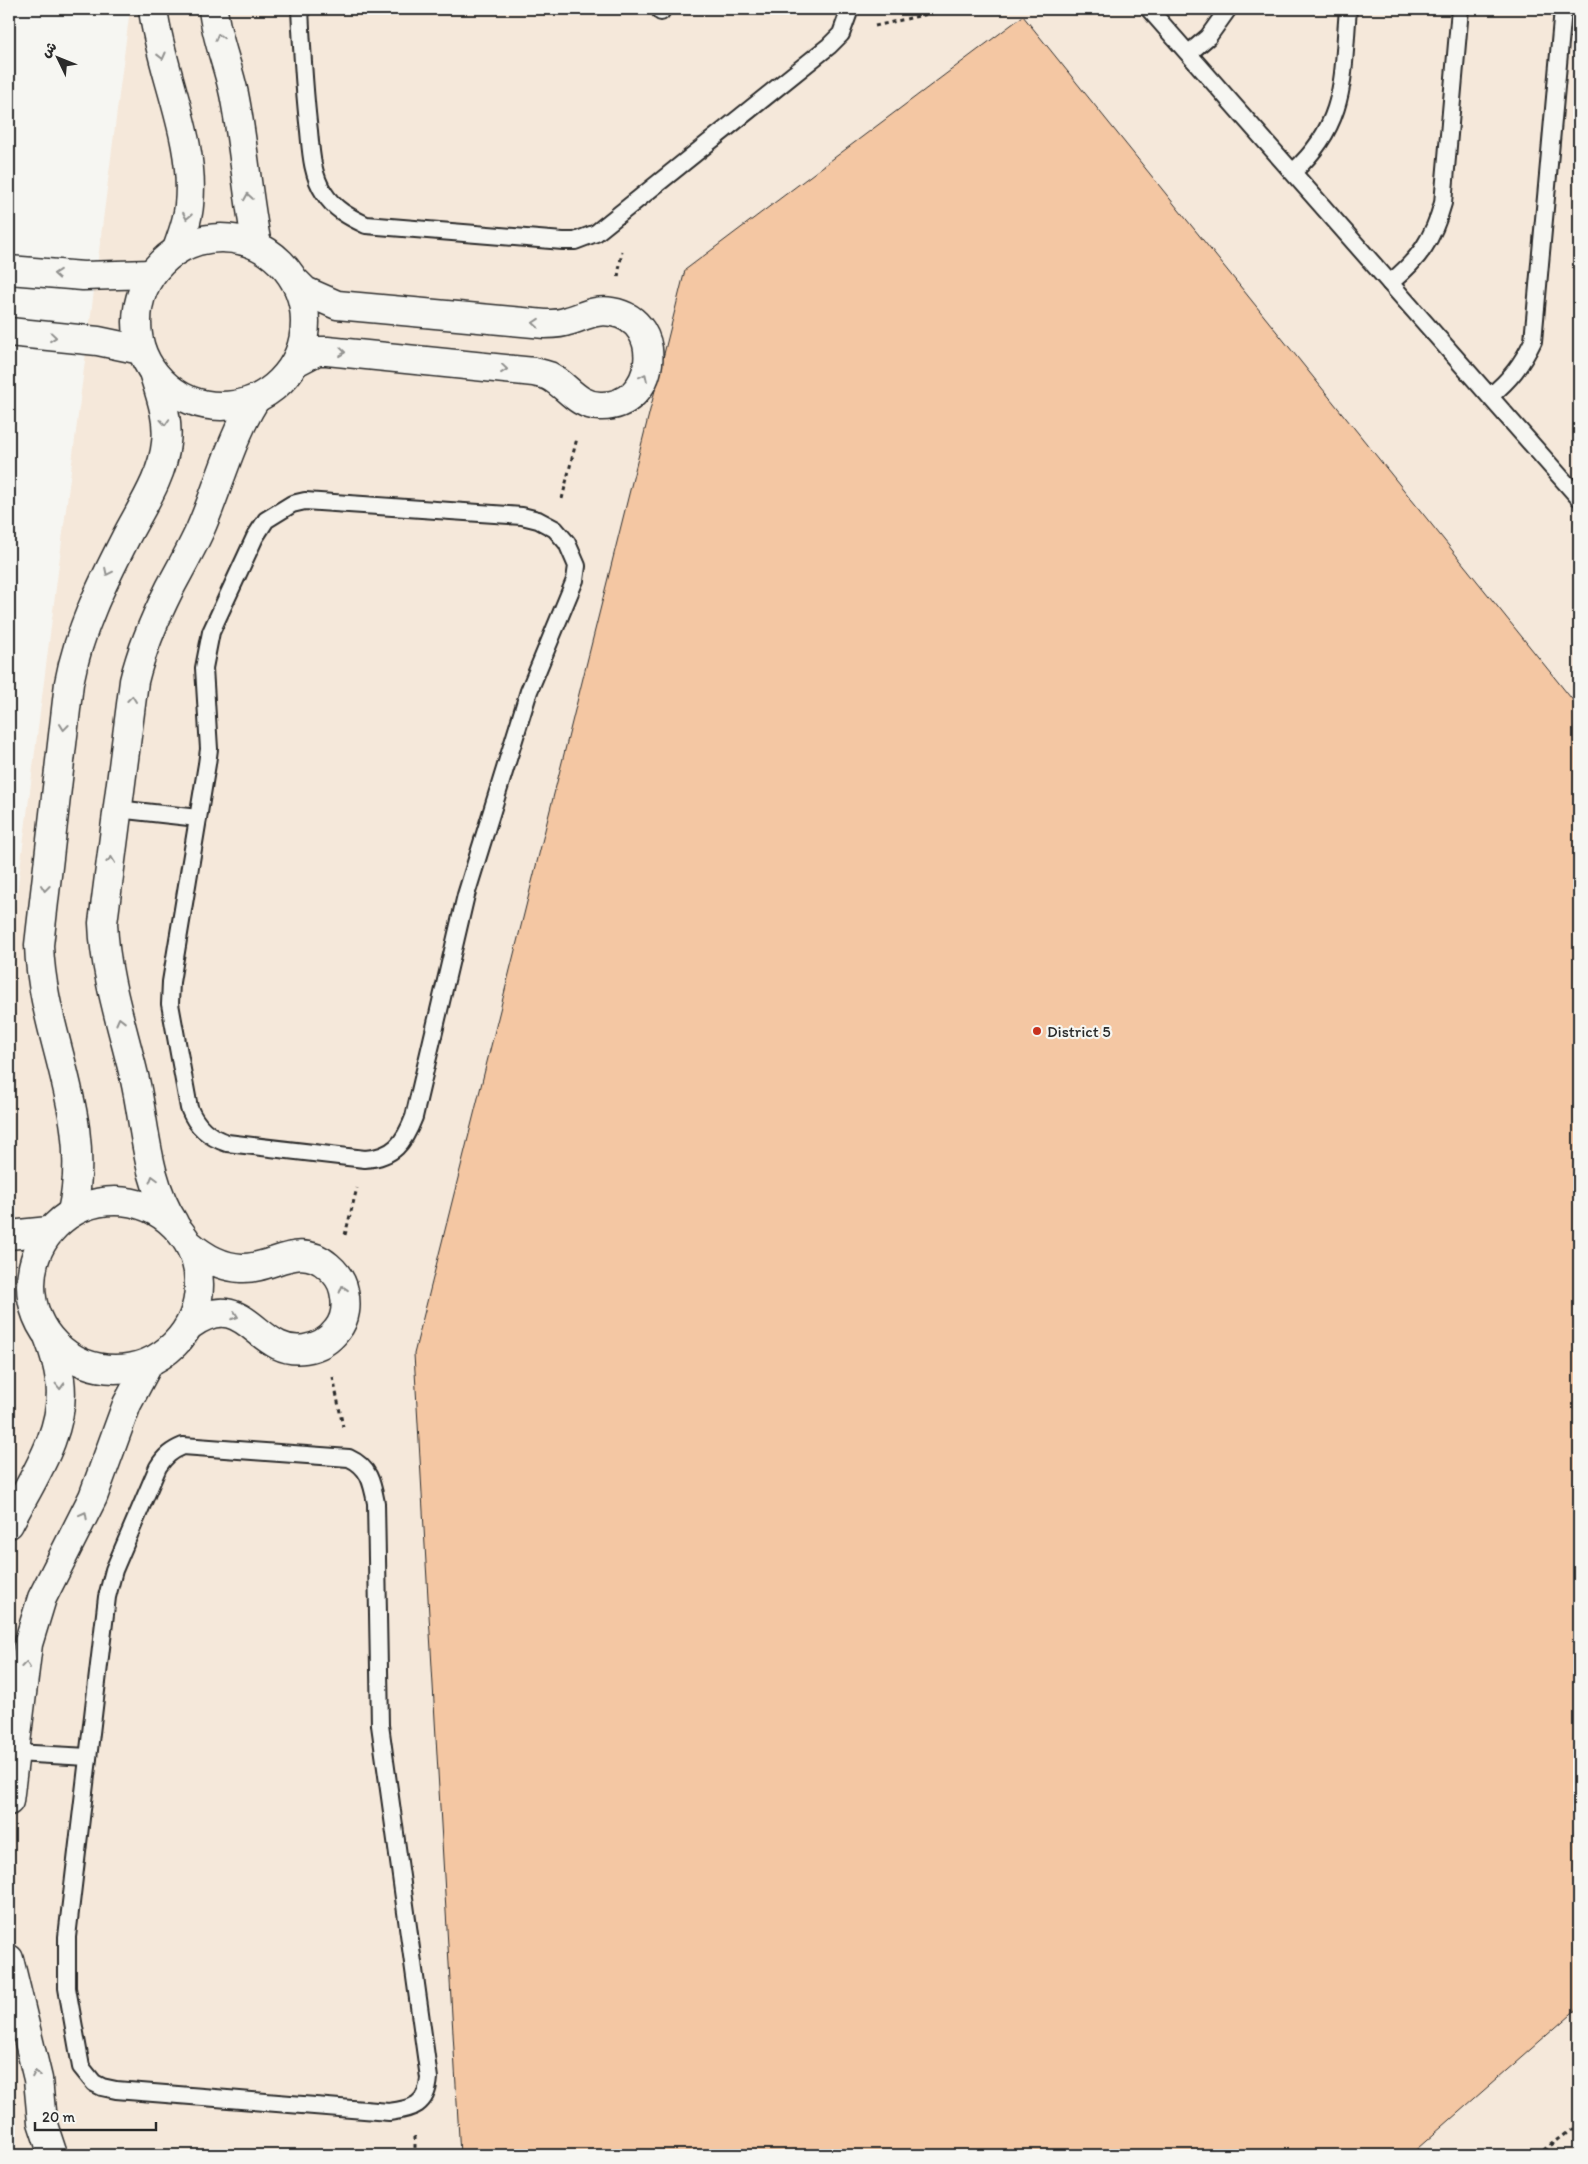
<svg xmlns="http://www.w3.org/2000/svg" width="1588" height="2164" font-family="Itim,'Playpen Sans Arabic',sans-serif">
  <rect width="100%" height="100%" fill="#f6f6f2"/>
  <filter id="ink" filterUnits="userSpaceOnUse"><feTurbulence type="fractalNoise" baseFrequency=".02" numOctaves="2"/><feDisplacementMap in="SourceGraphic" scale="10" xChannelSelector="R" yChannelSelector="G"/><feConvolveMatrix kernelMatrix="1 2 1 2 8 2 1 2 1" color-interpolation-filters="sRGB"/></filter>
  <g filter="url(#ink)">
    <path fill="#f5e8da" d="M130,9H1579V2155H9V955Z"/>
    <path fill="#f4c7a3" stroke="#2b2b2b" d="M1023,16L1579,708V2007L1410,2155H460L414,1354L685,270Z"/>
    <g fill="none" stroke-linecap="round" stroke-linejoin="round">
      <g stroke="#2b2b2b" stroke-width="20">
        <g id="lane">
          <path d="M300,9C302,50 304,90 309,131C311,152 312,175 324,193C334,209 349,217 366,225L563,241H575L596,233L829,46L841,34L850,9"/>
          <path d="M1149,9L1579,498"/>
          <path d="M661,12V9"/>
          <path d="M1189,53L1208,37L1228,9"/>
          <path d="M1293,172C1348,122 1342,77 1348,9"/>
          <path d="M1390,283C1420,258 1433,239 1443,203L1460,9"/>
          <path d="M1490,396C1510,380 1522,364 1533,341L1563,9"/>
          <path d="M305,501L522,516L538,520L555,529L567,543L577,566L575,580L529,691L466,895L414,1117C404,1143 394,1157 365,1159L227,1143C208,1137 196,1126 189,1108L170,1004L171,982L207,764L209,749L204,668L211,632L255,537L266,520L292,504Z"/>
          <path d="M117,809L198,818"/>
          <path d="M183,1446L349,1458C369,1467 372,1482 376,1503L380,1725L429,2078C427,2105 413,2109 389,2112L116,2090L102,2087L94,2083L81,2067L67,1988V1937L107,1597L114,1570L158,1467C165,1456 171,1451 183,1446Z"/>
          <path d="M15,1753L88,1757"/>
        </g>
      </g>
      <g stroke="#2b2b2b" stroke-width="31">
        <g id="street">
          <path d="M153,9C161,73 196,140 189,205C188,220 182,235 177,249"/>
          <path d="M213,9C216,38 228,65 234,94C244,144 247,195 257,245"/>
          <circle cx="221" cy="322" r="84"/>
          <path d="M9,270L83,276L151,274"/>
          <path d="M9,332L98,341L141,350"/>
          <path d="M296,362L317,351H327L534,372C538,373 544,374 549,376C568,386 576,405 600,406C657,408 667,321 612,312C594,309 583,317 568,321C561,324 553,324 545,324L337,305L305,291L296,282"/>
          <circle cx="115" cy="1285" r="84"/>
          <path d="M72,1212C94,1116 42,1037 39,945L69,683C79,630 102,584 126,537C141,508 163,476 166,443C169,420 161,397 154,375"/>
          <path d="M174,1223C146,1180 146,1129 135,1080C123,1028 105,977 103,923L134,681C142,648 155,618 170,588C180,569 191,550 200,530C219,487 230,440 255,400"/>
          <path d="M9,1235L49,1231"/>
          <path d="M190,1325C247,1285 256,1357 305,1349C318,1347 329,1341 337,1330C346,1319 347,1304 344,1291C342,1280 335,1272 328,1266C298,1240 272,1270 241,1268C222,1267 204,1257 190,1245"/>
          <path d="M9,1524C31,1481 67,1431 60,1380C58,1365 54,1352 49,1339"/>
          <path d="M9,1801L28,1644L42,1598L93,1497L127,1404L149,1363"/>
          <path d="M9,1959L38,2079L42,2122L53,2155"/>
        </g>
      </g>
      <g stroke="#2b2b2b" stroke-width="3" stroke-dasharray="4 4" stroke-linecap="butt">
        <path d="M875,26L950,9"/>
        <path d="M618,277L622,251"/>
        <path d="M562,499L577,438"/>
        <path d="M345,1235L357,1188"/>
        <path d="M333,1377L343,1427"/>
        <path d="M415,2136V2155"/>
        <path d="M1540,2154L1552,2155"/>
        <path d="M1538,2155L1579,2124"/>
      </g>
      <use href="#lane" stroke="#f6f6f2" stroke-width="16"/>
      <use href="#street" stroke="#f6f6f2" stroke-width="28"/>
    </g>
    <defs><path id="oneway-chevron" d="M-2-3.5L2.5 0L-2 3.5" fill="none" stroke-width="1.6" stroke-linecap="round" stroke-linejoin="round" transform="scale(1.25)"/></defs>
    <g stroke="#90908e">
      <use href="#oneway-chevron" transform="translate(219 37) rotate(-106)"/>
      <use href="#oneway-chevron" transform="translate(162 56) rotate(76)"/>
      <use href="#oneway-chevron" transform="translate(248 197) rotate(-99)"/>
      <use href="#oneway-chevron" transform="translate(187 216) rotate(101)"/>
      <use href="#oneway-chevron" transform="translate(57 274) rotate(-175)"/>
      <use href="#oneway-chevron" transform="translate(536 323) rotate(-175)"/>
      <use href="#oneway-chevron" transform="translate(53 337) rotate(6)"/>
      <use href="#oneway-chevron" transform="translate(342 352) rotate(6)"/>
      <use href="#oneway-chevron" transform="translate(504 369) rotate(6)"/>
      <use href="#oneway-chevron" transform="translate(644 377) rotate(-64)"/>
      <use href="#oneway-chevron" transform="translate(165 422) rotate(86)"/>
      <use href="#oneway-chevron" transform="translate(108 572) rotate(116)"/>
      <use href="#oneway-chevron" transform="translate(132 699) rotate(-83)"/>
      <use href="#oneway-chevron" transform="translate(64 727) rotate(97)"/>
      <use href="#oneway-chevron" transform="translate(111 860) rotate(-83)"/>
      <use href="#oneway-chevron" transform="translate(45 888) rotate(97)"/>
      <use href="#oneway-chevron" transform="translate(120 1021) rotate(-104)"/>
      <use href="#oneway-chevron" transform="translate(153 1179) rotate(-106)"/>
      <use href="#oneway-chevron" transform="translate(343 1289) rotate(-107)"/>
      <use href="#oneway-chevron" transform="translate(235 1316) rotate(20)"/>
      <use href="#oneway-chevron" transform="translate(60 1386) rotate(88)"/>
      <use href="#oneway-chevron" transform="translate(84 1515) rotate(-62)"/>
      <use href="#oneway-chevron" transform="translate(26 1665) rotate(-83)"/>
      <use href="#oneway-chevron" transform="translate(36 2074) rotate(-101)"/>
    </g>
  </g>
  <circle fill="#c8321e" stroke="#f6f6f2" stroke-width="2" cx="1037" cy="1031" r="5"/>
  <g text-anchor="middle" dominant-baseline="central" stroke-width="4.5" stroke-linejoin="round" paint-order="stroke">
    <g font-size="16" fill="#2b2b2b" stroke="#f6f6f2" text-anchor="start">
      <text x="1047" y="1031">District 5</text>
    </g>
  </g>
  <rect width="1588" height="2164" fill="none" stroke="#f6f6f2" stroke-width="30"/>
  <rect x="15" y="15" width="1558" height="2134" fill="none" stroke="#2b2b2b" stroke-width="2" filter="url(#ink)"/>
  <g transform="translate(58 58) rotate(313)" stroke="#f6f6f2" stroke-width="4" paint-order="stroke">
  <path d="M0-4L9 19L0 12L-9 19Z" fill="#2b2b2b"/>
  <text y="-8" font-size="14" font-weight="bold" text-anchor="middle" fill="#2b2b2b">ش</text>
  </g>
  <path d="M35 2122v8h121v-8" fill="none" stroke="#2b2b2b" stroke-width="2.5"/>
  <text x="42" y="2122" font-size="15" fill="#2b2b2b" stroke="#f6f6f2" stroke-width="4" paint-order="stroke">20 m</text>
</svg>
